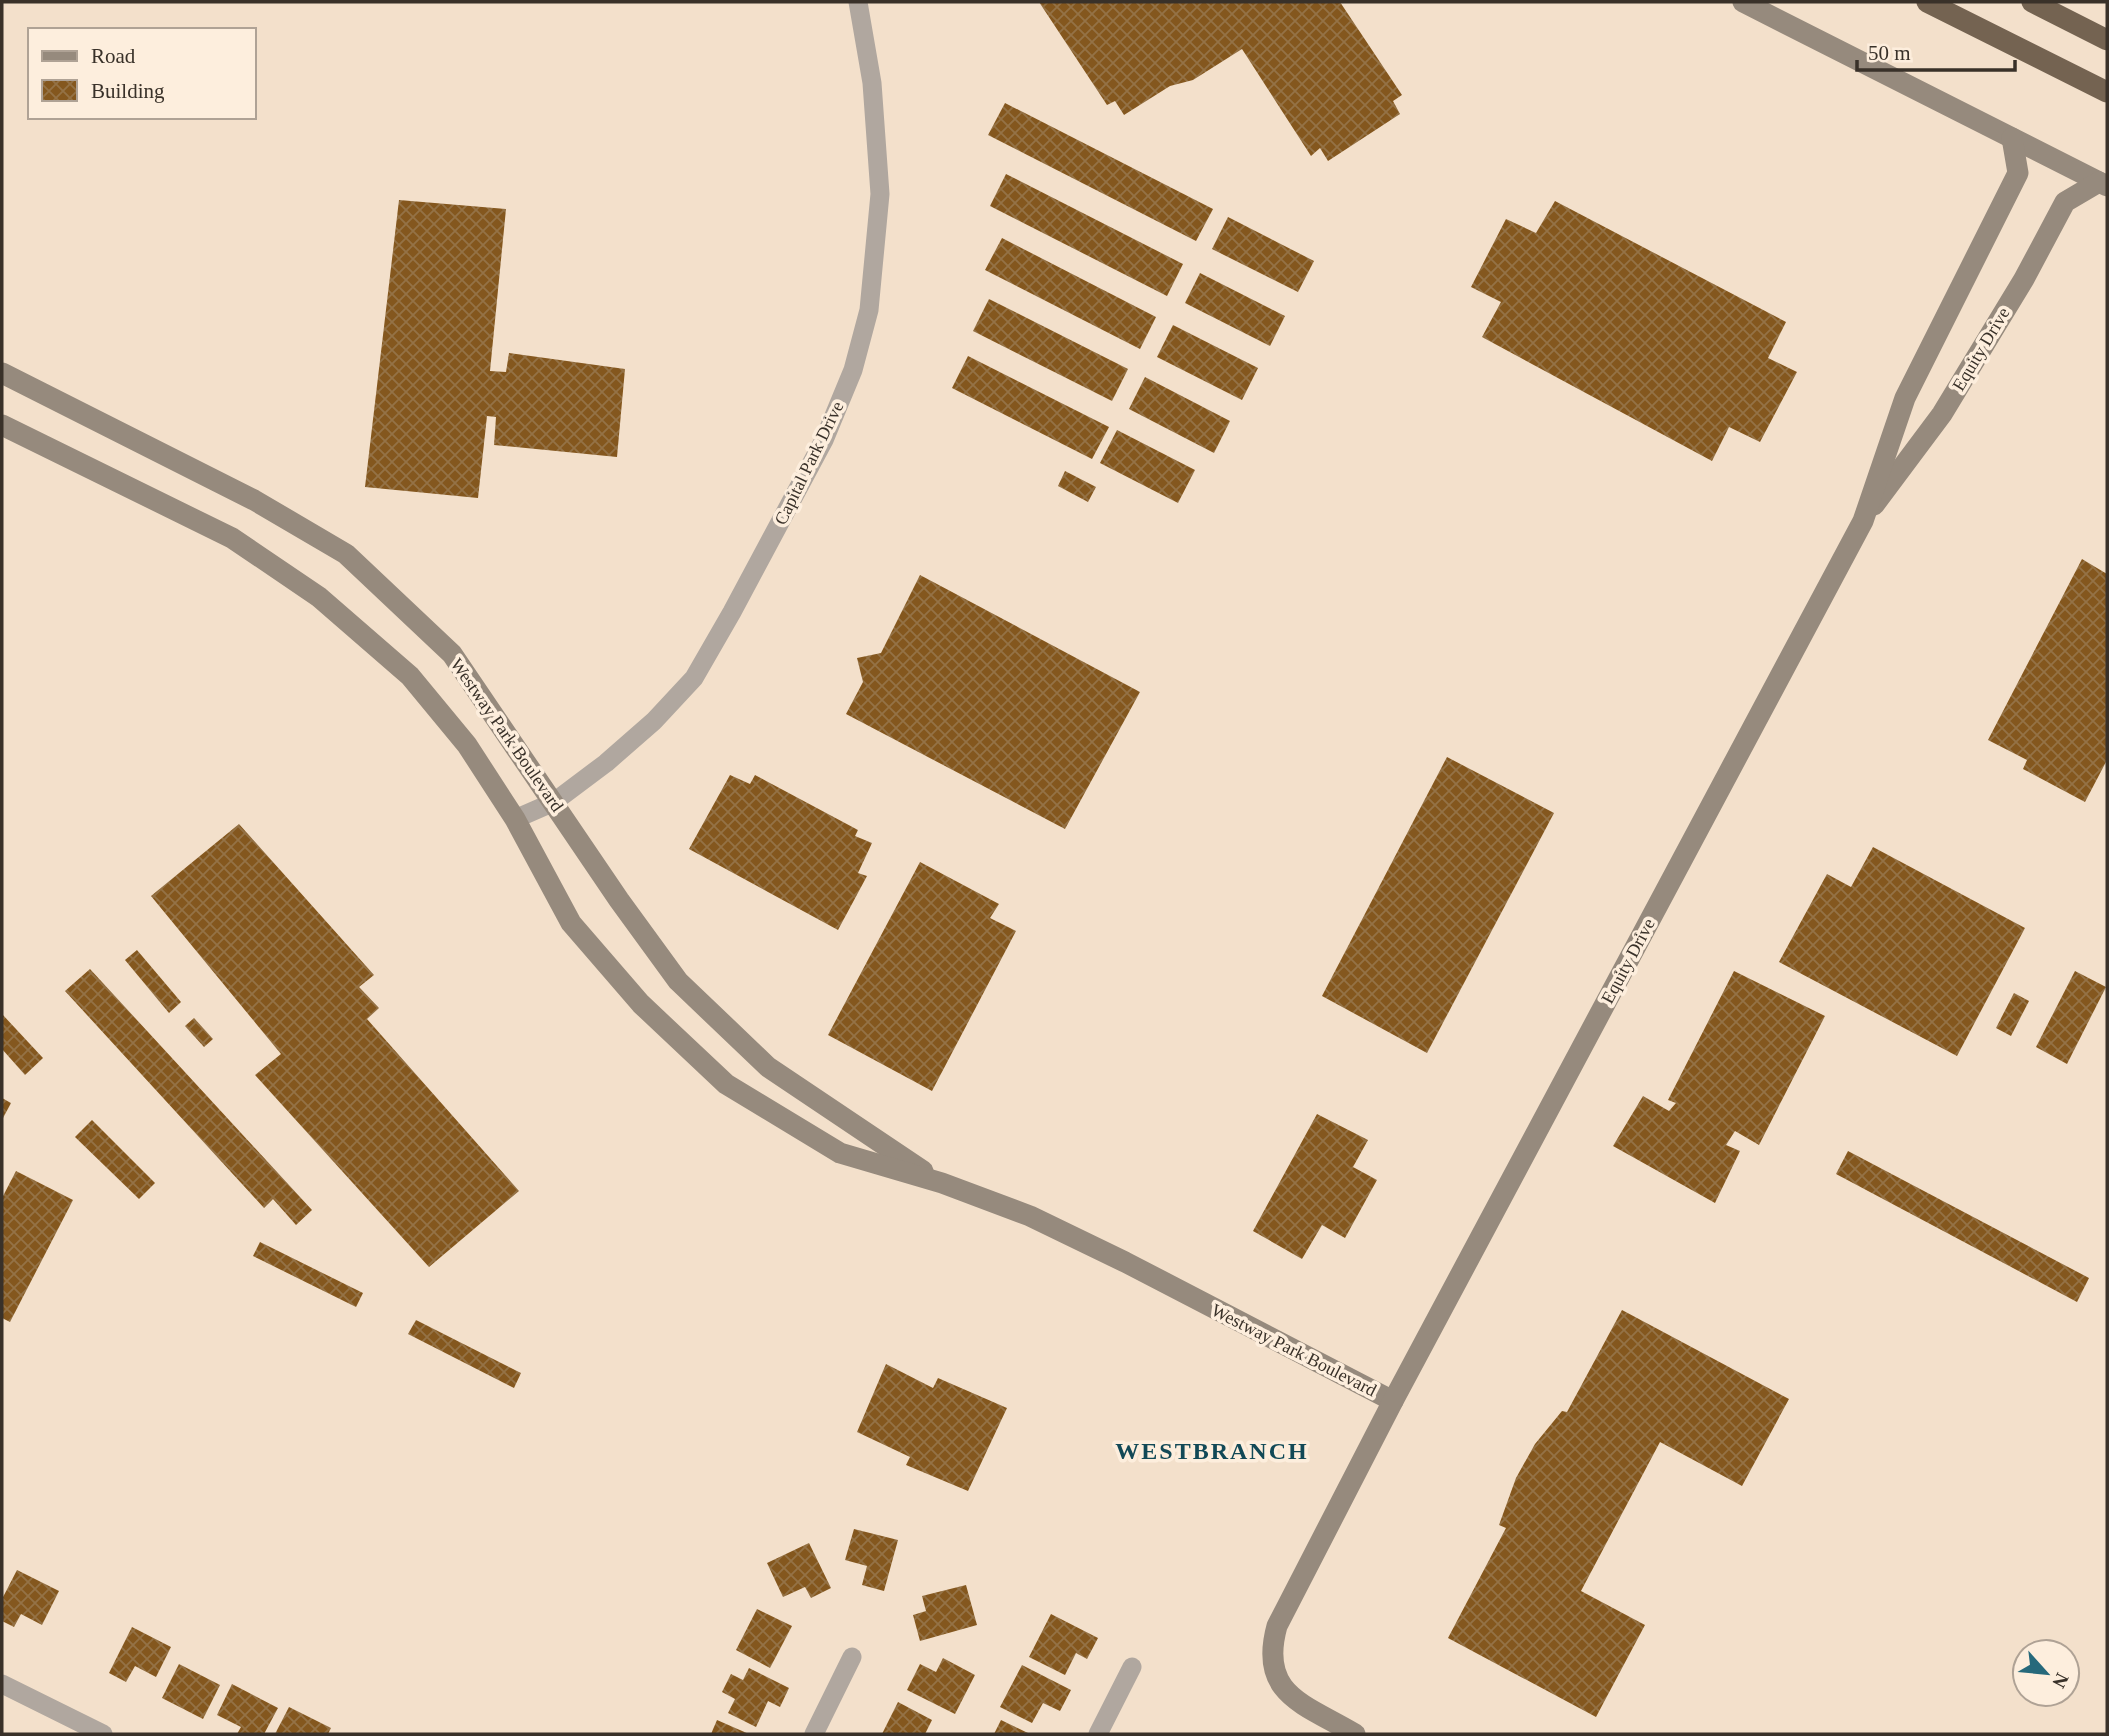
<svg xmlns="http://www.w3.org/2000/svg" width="2109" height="1736" font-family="Georgia,serif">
  <defs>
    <pattern id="building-cross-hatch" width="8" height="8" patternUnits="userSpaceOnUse" patternTransform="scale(1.75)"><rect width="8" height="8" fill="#84571e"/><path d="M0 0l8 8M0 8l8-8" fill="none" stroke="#947246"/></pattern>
  </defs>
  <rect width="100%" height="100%" fill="#f3e0cb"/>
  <g fill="url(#building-cross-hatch)">
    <path d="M1039,2H1340L1402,95L1393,101L1400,114L1328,161L1320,148L1311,156L1242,49L1193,80L1170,86L1124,115L1115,101L1107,105Z"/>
    <path d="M1005,103L1213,209L1196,241L988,135Z"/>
    <path d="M1006,174L1183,264L1167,296L990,206Z"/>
    <path d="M399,200L506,209L490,371L506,372L509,353L625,369L617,457L494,445L496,417L487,416L478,498L365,487Z"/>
    <path d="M1555,201L1786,322L1768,358L1797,372L1760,442L1729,427L1712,461L1482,337L1501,302L1471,287L1506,219L1536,233Z"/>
    <path d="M1228,217L1314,261L1298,292L1212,249Z"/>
    <path d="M1002,238L1156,317L1140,349L985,270Z"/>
    <path d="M1200,273L1285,316L1270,346L1185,303Z"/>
    <path d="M989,299L1128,369L1112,401L973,331Z"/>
    <path d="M1173,325L1258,368L1242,400L1157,357Z"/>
    <path d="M968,356L1109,427L1092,459L952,388Z"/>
    <path d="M1145,377L1230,421L1214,453L1129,409Z"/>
    <path d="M1117,430L1195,470L1178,503L1100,463Z"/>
    <path d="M1065,471L1096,487L1088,502L1058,486Z"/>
    <path d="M2082,559L2107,574V760L2085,802L2023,769L2027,760L1988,740Z"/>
    <path d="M920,575L1140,692L1065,829L846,714L863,682L857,658L881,653Z"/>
    <path d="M1447,757L1554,813L1427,1053L1322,996Z"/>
    <path d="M730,775L750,784L755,775L858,830L855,836L872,843L858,873L867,876L838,930L689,849Z"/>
    <path d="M239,824L374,975L359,987L379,1008L367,1019L519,1191L429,1267L255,1075L281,1054L151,896Z"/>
    <path d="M1873,847L2025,928L1957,1056L1779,962L1827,874L1851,887Z"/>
    <path d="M920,862L999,904L990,918L1016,931L932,1091L828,1035Z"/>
    <path d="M137,950L181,1002L169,1013L125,960Z"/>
    <path d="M90,969L312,1210L296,1225L273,1199L264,1208L65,991Z"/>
    <path d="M1734,971L1825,1016L1759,1145L1735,1131L1726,1145L1740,1151L1715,1203L1613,1146L1643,1096L1669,1111L1676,1103L1668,1100Z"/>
    <path d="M2075,971L2106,987L2067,1064L2036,1047Z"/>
    <path d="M2014,993L2029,1001L2011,1036L1996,1028Z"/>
    <path d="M2,1014L43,1058L25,1075L2,1049Z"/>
    <path d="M194,1018L213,1039L204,1047L185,1026Z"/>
    <path d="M2,1098L11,1103L2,1120Z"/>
    <path d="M1317,1114L1368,1140L1353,1167L1377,1180L1345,1238L1322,1225L1302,1259L1253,1231Z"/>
    <path d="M92,1120L155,1183L139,1199L75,1137Z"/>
    <path d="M1848,1151L2089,1278L2077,1302L1836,1174Z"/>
    <path d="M16,1171L73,1200L10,1322L2,1318V1198Z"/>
    <path d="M260,1242L363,1293L356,1307L253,1256Z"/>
    <path d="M1622,1310L1789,1399L1742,1486L1660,1442L1581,1591L1645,1625L1596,1717L1448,1638L1506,1528L1499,1525L1516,1478L1535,1444L1562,1411L1567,1412Z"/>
    <path d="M416,1320L521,1373L514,1388L408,1334Z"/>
    <path d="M886,1364L933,1388L938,1378L1007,1408L968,1491L906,1465L910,1457L857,1432Z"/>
    <path d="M854,1529L898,1540L884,1591L862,1585L867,1566L845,1560Z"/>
    <path d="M809,1543L831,1588L811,1598L805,1587L783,1597L767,1563Z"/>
    <path d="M17,1570L59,1591L42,1625L21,1614L14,1627L2,1621V1599Z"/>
    <path d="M966,1585L977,1625L920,1641L913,1615L926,1611L922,1596Z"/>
    <path d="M757,1609L792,1626L770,1668L736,1650Z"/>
    <path d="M1051,1614L1098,1638L1087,1659L1076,1653L1065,1675L1029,1657Z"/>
    <path d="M132,1627L171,1647L156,1677L135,1666L126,1682L109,1673Z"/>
    <path d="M943,1658L975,1675L955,1714L907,1690L920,1664L936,1672Z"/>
    <path d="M179,1664L220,1685L203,1719L162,1698Z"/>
    <path d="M1022,1665L1071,1690L1060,1711L1043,1703L1032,1723L1000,1707Z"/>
    <path d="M749,1668L789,1688L780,1707L768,1701L756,1727L728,1713L735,1699L722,1692L731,1674L743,1680Z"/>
    <path d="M232,1684L278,1708L264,1734H237L241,1727L217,1715Z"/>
    <path d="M898,1702L932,1720L925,1734H882Z"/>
    <path d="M289,1707L331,1728L328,1734H275Z"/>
    <path d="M717,1720L749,1734H711Z"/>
    <path d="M1001,1720L1030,1734H994Z"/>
  </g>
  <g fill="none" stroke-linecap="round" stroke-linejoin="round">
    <g stroke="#b0a79f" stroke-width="19">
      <path d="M515,819L554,802L606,763L654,721L694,678L732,612L824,440L853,370L869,310L880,194L872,83L858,2"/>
      <path d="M2,1684L103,1734"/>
      <path d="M814,1734L852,1657"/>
      <path d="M1098,1734L1132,1667"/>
    </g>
    <g stroke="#968a7d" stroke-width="21">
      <path d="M1743,2L2107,186"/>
      <path d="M2,373L254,500L346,554L452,654L619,900L678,981L768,1067L923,1171"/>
      <path d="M2,425L232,538L319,597L410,676L467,745L515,819L571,923L641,1004L726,1084L840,1153L942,1183L1030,1216L1125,1262L1393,1401"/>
      <path d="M1874,505L1942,414L2024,279L2065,202L2099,182"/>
      <path d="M1355,1734C1305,1704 1258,1695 1277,1626L1393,1401L1863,521L1905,398L2018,173L2012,138"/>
    </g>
    <g stroke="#746351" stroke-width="21">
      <path d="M1927,2L2107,92"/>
      <path d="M2032,2L2107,40"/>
    </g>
  </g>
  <g text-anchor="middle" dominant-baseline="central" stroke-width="7" stroke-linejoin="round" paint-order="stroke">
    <g font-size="18" fill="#393129" stroke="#fdeedd">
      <text transform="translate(1981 349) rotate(-59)">Equity Drive</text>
      <text transform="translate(809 463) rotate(-64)">Capital Park Drive</text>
      <text transform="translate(507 735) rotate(55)">Westway Park Boulevard</text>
      <text transform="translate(1628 961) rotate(-62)">Equity Drive</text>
      <text transform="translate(1294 1350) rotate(27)">Westway Park Boulevard</text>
    </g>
    <g font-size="24" font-weight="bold" letter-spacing="2" fill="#124957" stroke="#fdeedd">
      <text x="1212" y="1451">WESTBRANCH</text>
    </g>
  </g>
  <rect width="2109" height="1736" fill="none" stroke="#393129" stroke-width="7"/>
  <rect x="28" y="28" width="228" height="91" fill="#fdeedd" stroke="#afa295" stroke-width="2"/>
  <rect x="42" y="51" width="35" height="10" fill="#968a7d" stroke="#afa295" stroke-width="2"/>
  <text x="91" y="63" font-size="21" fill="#393129">Road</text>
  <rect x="42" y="80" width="35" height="21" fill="url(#building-cross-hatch)" stroke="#afa295" stroke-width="2"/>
  <text x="91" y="98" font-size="21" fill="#393129">Building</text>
  <g transform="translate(2046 1673) rotate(117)"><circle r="33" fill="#fdeedd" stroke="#afa295" stroke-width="2"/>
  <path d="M0-5L12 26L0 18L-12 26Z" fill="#26697b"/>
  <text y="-10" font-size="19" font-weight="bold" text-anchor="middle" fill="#393129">N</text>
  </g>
  <path d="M1857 60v10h158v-10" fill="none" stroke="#393129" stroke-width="3.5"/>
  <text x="1868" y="60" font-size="21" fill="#393129" stroke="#fdeedd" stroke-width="5" paint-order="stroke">50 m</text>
</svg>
